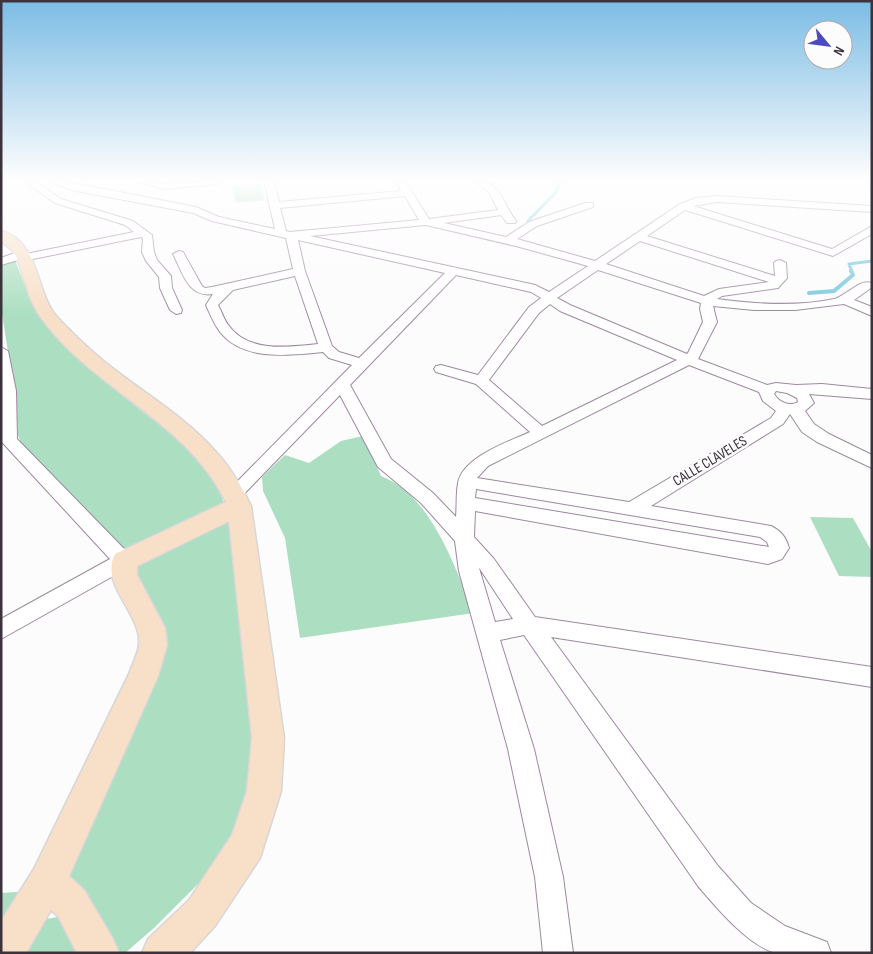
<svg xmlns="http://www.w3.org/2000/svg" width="873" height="954" font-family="'Sofia Sans Condensed',sans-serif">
  <rect width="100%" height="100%" fill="#fcfcfc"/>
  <g fill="#acdfc1">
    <path d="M260,184L265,200L236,203L233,186Z"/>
    <path d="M15,260C23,280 31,304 44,321C71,355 106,382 139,409C173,435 210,460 224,503L211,516L127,553L22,446L18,435L15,397L1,307V265Z"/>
    <path d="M363,436L381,476C432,496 454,566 474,613L300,638L285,538L263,491L262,477L285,455L309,463L341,441Z"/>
    <path d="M228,516L237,564L257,751L242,822L216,866L154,928L125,953H114L66,885L69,861L150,680L131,571L133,563Z"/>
    <path d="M810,517L853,518L872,552V577L839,576Z"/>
    <path d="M30,891L1,935V893Z"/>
    <path d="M64,916L84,953H20L46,919Z"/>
  </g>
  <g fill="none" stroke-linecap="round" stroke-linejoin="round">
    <g stroke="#78c8df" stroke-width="3">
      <path d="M528,221L556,192L561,181"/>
      <path d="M852,272L849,264L872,261"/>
    </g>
    <path stroke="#78c8df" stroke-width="4" d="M809,293L834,291L853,275L851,271"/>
    <g stroke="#9d88a0" stroke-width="2">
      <g id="minor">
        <path d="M24,181H35L61,199L133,221L152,235L154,252L157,260L171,276L172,288L182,310L181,313L176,314L170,310L160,288L159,277L146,261L142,252L143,238L141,237L23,261L18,260L1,265V258C9,255 19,250 26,254L134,232L125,225L55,203Z"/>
        <path d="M49,181H63L196,207L219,217L275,229L264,181H274L279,202L401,191L396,181H405L429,219L498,210L489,192L474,181C503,181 501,202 516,221L515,223H507L501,215L444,223L506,237L529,222L585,203H593V207L537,226L517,239L595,261L680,204L696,198L717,196L872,206V212L717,202L693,206L832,249L872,226V234L833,256L685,210L647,236L775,276L774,263L776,261L780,260L786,263L787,278L778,288L722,296L717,299C754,304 797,307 834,299C846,296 860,278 872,283L871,288L854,300L872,307V316L844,304L795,310H754L713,306L717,322L698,359L767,385L776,383L796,385L822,384L872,389V399L809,394L814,403L805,411L814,424L829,434L872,455V468L817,442L802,432L790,414L783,424L651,506L771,526C781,531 786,537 789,548L782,559L768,564L475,511L474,537L494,559L535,617L872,667V687L551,637L718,866L751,903L785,926L827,942L831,953C814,953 794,954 777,953C750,948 715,906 698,886L524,635L500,640L534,749L563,877L573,953H543L535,877L508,749L459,571L455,541L421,503L378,467L340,395L241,497L235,499L229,497L226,493L352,365L329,358L323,352C290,355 244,362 220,332C214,324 210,314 206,305L213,294C188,298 183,273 173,254L179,251L183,252L202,286L205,288L212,287L293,269L286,238L212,221L193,213L71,190ZM405,196L419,220L290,232L286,231L280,208ZM426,225L516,246L588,266L549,292L535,285L310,236ZM298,240L445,273L359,358L339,352L332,346L305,271ZM640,241L769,282L719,289L704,296L606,264ZM598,270L701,303L700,309L703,322L688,353L687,354L570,305L557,298ZM456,275L531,292L541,298L529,307L478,375L441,365L436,366L434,369L436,372L476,384L530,432C508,442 463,457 458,483C456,494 457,506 456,517L433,493L391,459L350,385ZM295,276L318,344C289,347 249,353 229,326C224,320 222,312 218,305L233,290ZM550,304L560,311L677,360L542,426L489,380L539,313ZM689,365L759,392L763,401L776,411L771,418L629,502L477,478L488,466ZM776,391L787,393L797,398L798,402C789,407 779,402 774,394ZM476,489L760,537L767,542L769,547L475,498ZM479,568L480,569L513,619L495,622Z"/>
        <path d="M135,181L164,183L223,181L219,184L164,189Z"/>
        <path d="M866,181H872V186Z"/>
        <path d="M1,347L8,351L16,391L17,439L131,556L134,561L131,566L1,639V619L110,559L1,441Z"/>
      </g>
    </g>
    <g stroke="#d8d6d8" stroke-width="3">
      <path id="major" d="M1,231C40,241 35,292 57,317C76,337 97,357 119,373C152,398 189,421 216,452C231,468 241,486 251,506L284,738L281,791L260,858L215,926L190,953H142L148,939L189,900L232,835L247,791L252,738L229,521L137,566V575L165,628L167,645L158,676L69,876L84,890L113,939L119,953H77L58,916L51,910L26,953H1V921L34,869L129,674C132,665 138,654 139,645C142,613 99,585 115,554L226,502C187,421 94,390 42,319C28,301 25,277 16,256L12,250L1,241Z"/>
    </g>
    <use href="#minor" fill="#fff" fill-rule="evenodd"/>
    <use href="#major" fill="#f8dfc8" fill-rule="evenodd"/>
  </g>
  <linearGradient id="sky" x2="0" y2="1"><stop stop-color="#7bbce4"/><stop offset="0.57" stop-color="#fefefe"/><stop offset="1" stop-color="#fefefe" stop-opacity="0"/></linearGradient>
  <rect width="873" height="315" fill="url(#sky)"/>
  <g text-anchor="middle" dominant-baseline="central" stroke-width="5" stroke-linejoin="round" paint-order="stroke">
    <g font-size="15" fill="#3b323c" stroke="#fcfcfc">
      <text transform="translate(710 461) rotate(-31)">CALLE CLAVELES</text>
    </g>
  </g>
  <rect width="873" height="954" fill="none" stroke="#3b323c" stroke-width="5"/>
  <g transform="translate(828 45) rotate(119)"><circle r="24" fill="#fcfcfc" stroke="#afabaf"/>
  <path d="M0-4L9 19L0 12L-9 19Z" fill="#4c4ac0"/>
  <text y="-8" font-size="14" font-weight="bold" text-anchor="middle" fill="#3b323c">N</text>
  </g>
</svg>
